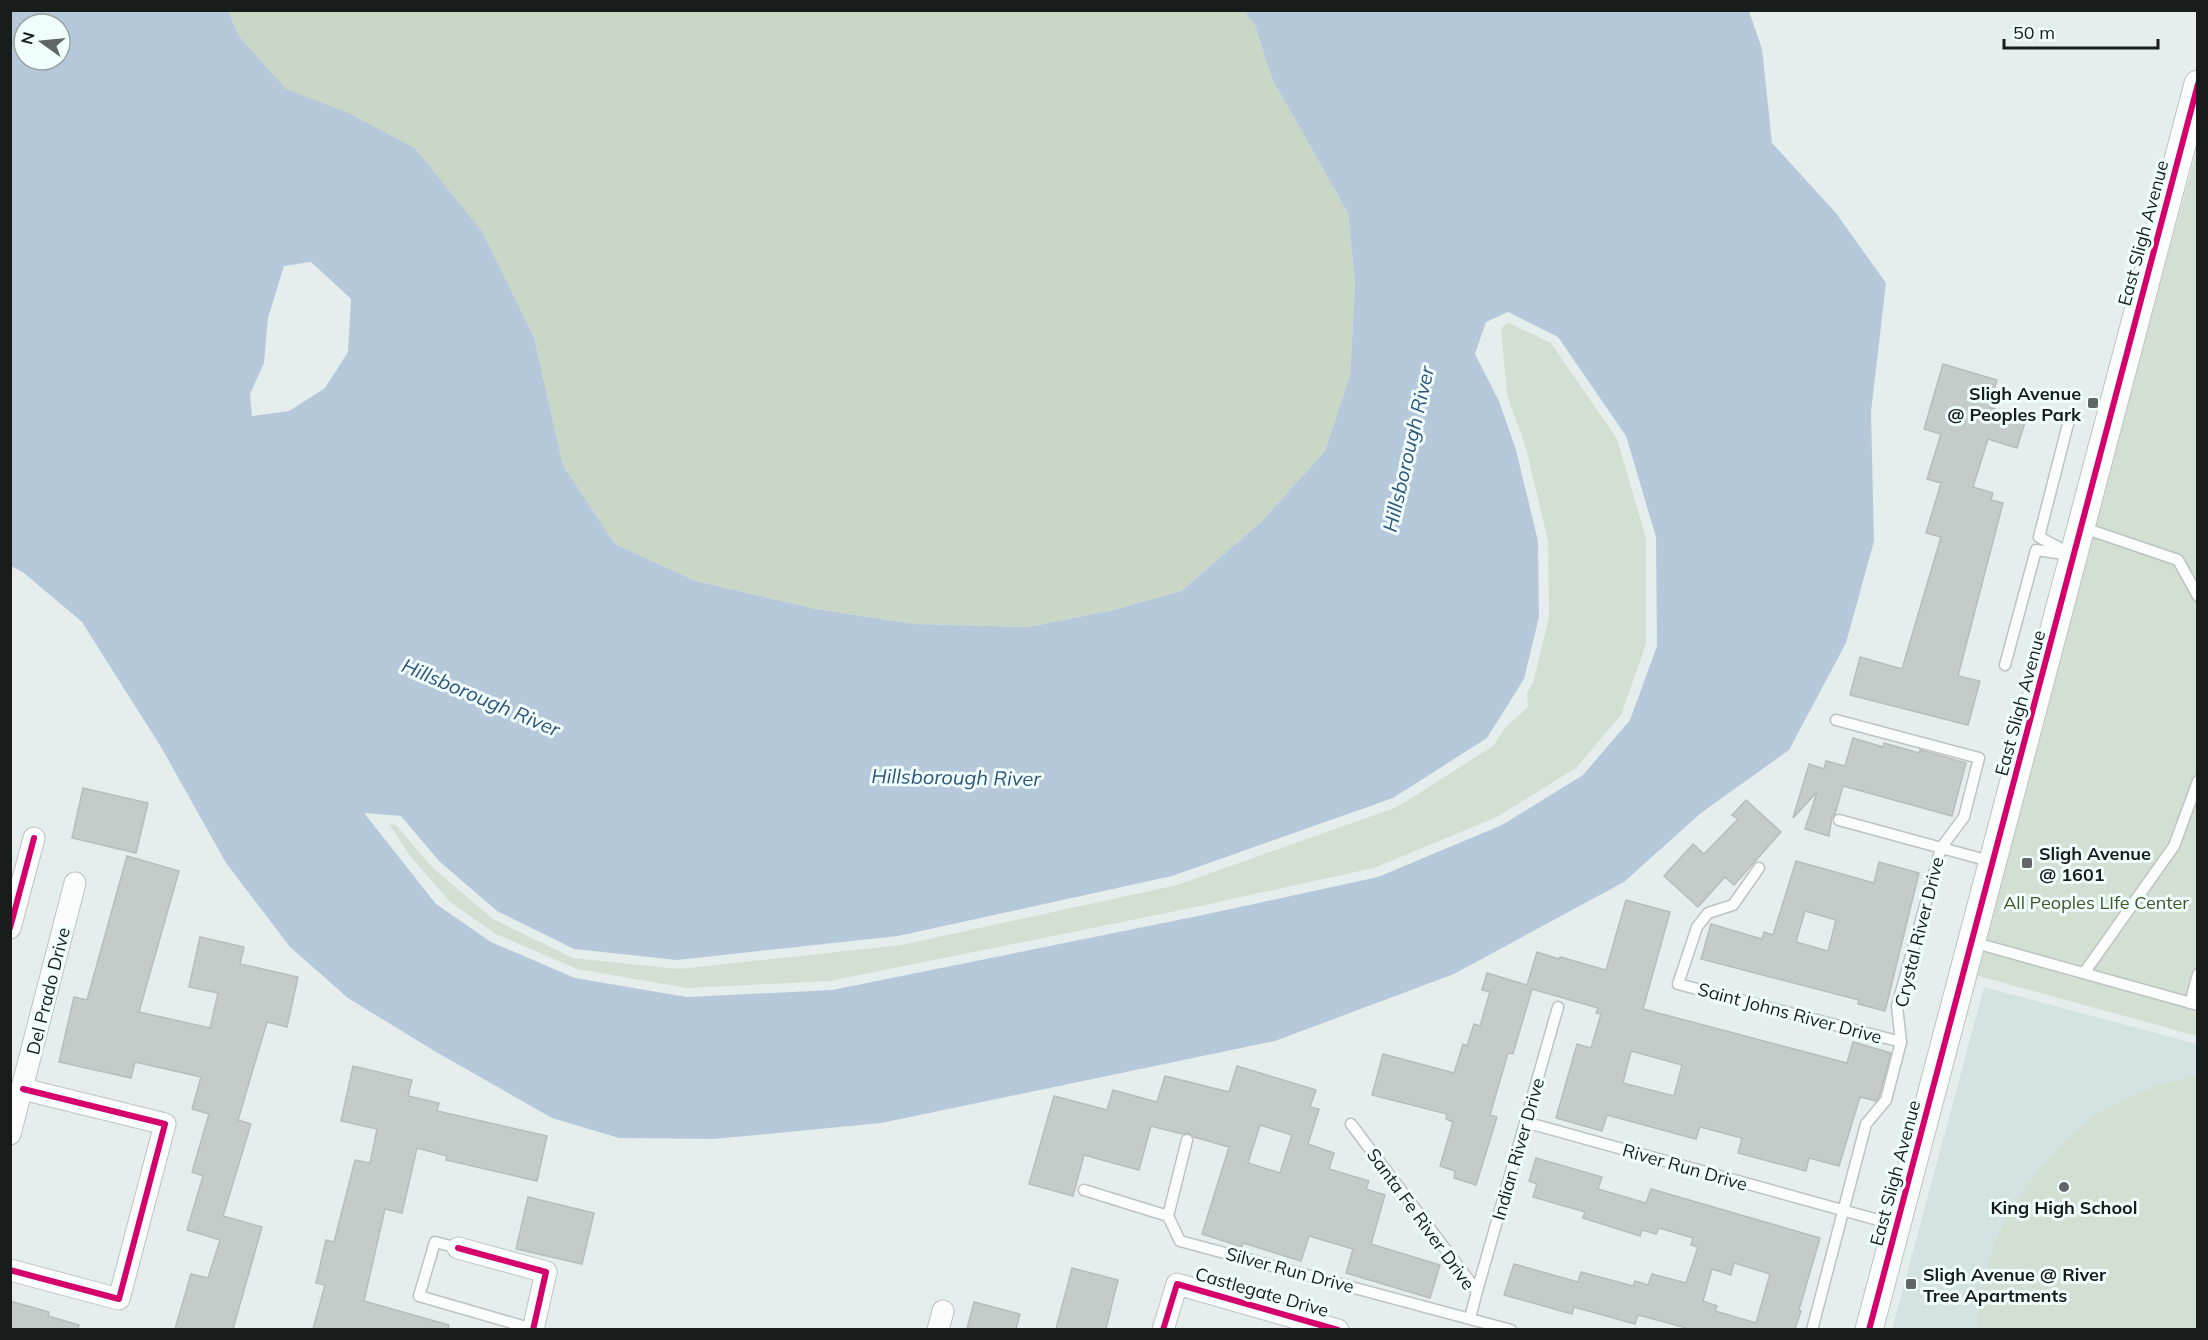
<svg xmlns="http://www.w3.org/2000/svg" width="2208" height="1340" font-family="Mulish,sans-serif">
  <rect width="100%" height="100%" fill="#e6eeed"/>
  <path fill="#d2e3e1" d="M1984,987L2197,1044V1329L1892,1330Z"/>
  <g fill="#d4dfd3">
    <path d="M2197,149V1036L1971,974Z"/>
    <path d="M1509,323L1551,343L1617,439L1646,538V644L1621,715L1576,768L1497,817L1374,868L1196,907L830,981L687,988L577,969L496,934L450,902L410,856L389,824L396,825L432,867L493,919L573,958L679,969L901,945L1177,885L1397,807L1493,746L1505,728L1528,707L1527,693L1533,683L1549,617L1548,541L1526,448L1507,395L1501,328Z"/>
    <path d="M2197,1076V1329H1978C1980,1302 1983,1274 1993,1248C2009,1204 2040,1165 2074,1133C2081,1127 2087,1120 2095,1115C2126,1096 2162,1082 2197,1076Z"/>
  </g>
  <path fill="#cbd7c6" d="M228,11H1244L1255,24L1272,79L1348,213L1355,284L1350,377L1325,451L1260,523L1181,591L1113,610L1029,627L915,624L816,609L696,581L615,544L563,465L534,337L482,231L415,148L349,113L286,90L239,36Z"/>
  <path fill="#b6c9db" fill-rule="evenodd" d="M10,11H228L239,36L286,89L349,113L415,148L482,231L534,337L563,465L615,544L696,581L816,609L915,624L1029,627L1113,610L1181,591L1260,523L1325,451L1350,376L1355,284L1348,213L1272,79L1255,25L1244,11H1749L1762,49L1772,143L1836,213L1886,283L1871,412L1874,541L1846,643L1789,750L1701,813L1624,882L1454,974L1275,1041L881,1123L714,1139L619,1138L552,1118L436,1052L348,998L290,947L226,863L161,747L82,622L24,573L11,566ZM24,24H60V60H24ZM311,262L351,299L348,352L325,388L289,411L252,416L250,394L264,363L268,318L284,266ZM1508,312L1558,337L1626,436L1656,537L1657,646L1630,720L1583,775L1502,825L1378,877L1198,916L832,990L687,997L575,978L491,942L436,904L364,813L401,816L439,861L497,911L574,949L677,960L898,936L1172,876L1393,798L1487,738L1524,679L1539,617L1538,541L1516,450L1499,401L1475,354L1486,322Z"/>
  <g fill="#c5cbc9" stroke="#b8bdbc" stroke-width="1.5" fill-rule="evenodd">
    <path d="M1943,364L1997,380L1989,407L2026,419L2017,448L1988,439L1973,487L1993,493L1991,500L2003,503L1958,676L1980,681L1968,725L1850,695L1860,657L1902,669L1941,537L1926,533L1941,483L1927,479L1941,434L1924,429Z"/>
    <path d="M1853,738L1883,747L1884,743L1919,753L1920,750L1966,763L1952,816L1843,786L1835,814L1832,817L1829,836L1805,829L1817,792L1793,818L1809,764L1824,769L1826,761L1845,766Z"/>
    <path d="M83,788L148,803L136,853L72,838Z"/>
    <path d="M1746,800L1781,832L1734,885L1725,877L1698,907L1664,876L1693,844L1704,854L1738,819L1732,815Z"/>
    <path d="M127,856L179,871L139,1012L210,1028L218,993L189,987L200,937L244,947L240,964L298,977L287,1027L267,1022L238,1120L251,1124L223,1216L262,1227L233,1329H175L191,1274L208,1278L220,1240L187,1230L203,1176L192,1172L209,1114L192,1109L201,1077L135,1062L131,1078L59,1062L74,997L87,1000Z"/>
    <path d="M1796,861L1874,883L1879,862L1919,873L1885,1011L1858,1004L1859,1000L1701,959L1711,924L1762,939L1764,932L1773,935ZM1805,911L1836,920L1828,951L1796,942Z"/>
    <path d="M1626,900L1670,912L1643,1009L1847,1063L1853,1042L1891,1053L1879,1097L1876,1101L1860,1097L1839,1166L1809,1158L1806,1171L1738,1153L1742,1138L1700,1127L1696,1139L1607,1115L1602,1131L1556,1118L1577,1044L1591,1048L1601,1014L1596,1013L1598,1008L1532,989L1513,1054L1508,1053L1490,1115L1497,1117L1476,1185L1454,1178L1455,1171L1440,1166L1453,1122L1446,1119L1447,1114L1372,1095L1383,1054L1454,1073L1463,1044L1467,1046L1474,1024L1480,1026L1490,992L1482,990L1487,973L1527,985L1537,952L1559,959L1560,957L1606,970ZM1631,1051L1682,1065L1674,1096L1623,1083Z"/>
    <path d="M353,1066L412,1080L408,1096L439,1103L437,1111L547,1136L537,1181L446,1160L447,1156L417,1148L402,1213L385,1209L364,1301L449,1325L448,1329H313L325,1285L316,1283L326,1240L334,1242L355,1160L370,1163L377,1129L341,1121Z"/>
    <path d="M1237,1066L1316,1090L1310,1107L1319,1109L1308,1144L1334,1153L1329,1169L1369,1181L1366,1189L1385,1195L1371,1244L1440,1265L1430,1298L1346,1273L1353,1249L1309,1236L1301,1261L1243,1243L1242,1247L1202,1234L1229,1147L1194,1137L1189,1133L1182,1134L1151,1126L1139,1170L1084,1155L1073,1196L1029,1184L1054,1096L1107,1110L1113,1090L1157,1102L1165,1076L1229,1092ZM1260,1125L1292,1135L1280,1173L1248,1163Z"/>
    <path d="M1536,1158L1602,1177L1598,1189L1646,1203L1651,1189L1820,1238L1799,1310L1801,1311L1795,1329H1690L1638,1315L1635,1324L1574,1307L1572,1314L1504,1295L1514,1264L1578,1282L1581,1272L1633,1286L1635,1281L1648,1285L1652,1274L1686,1283L1698,1247L1691,1245L1693,1238L1659,1228L1656,1234L1642,1230L1640,1236L1583,1218L1585,1212L1533,1197L1537,1184L1529,1181ZM1734,1263L1770,1274L1756,1323L1715,1311L1717,1306L1703,1301L1712,1269L1731,1275Z"/>
    <path d="M528,1197L594,1213L582,1264L516,1249Z"/>
    <path d="M1072,1268L1118,1280L1106,1329H1056Z"/>
    <path d="M10,1301L49,1312L48,1316L79,1325L78,1329H10Z"/>
    <path d="M974,1302L1020,1314L1016,1329H967Z"/>
  </g>
  <g fill="none" stroke-linecap="round" stroke-linejoin="round">
    <g stroke="#bdc3c2" stroke-width="13">
      <g id="service">
        <path d="M2081,527L2178,560L2198,596"/>
        <path d="M2065,551L2039,537L2068,424"/>
        <path d="M2005,665L2036,550L2072,555"/>
        <path d="M1839,820L1993,862"/>
        <path d="M1759,868L1733,905L1708,913L1697,927L1678,984L1901,1042"/>
        <path d="M1972,942L2198,1005"/>
        <path d="M2084,973L2174,846L2198,781"/>
        <path d="M2190,1003L2198,974"/>
        <path d="M1525,1122L1896,1225"/>
        <path d="M1351,1124L1477,1291L1470,1318"/>
        <path d="M1084,1190L1168,1216L1180,1241L1511,1330"/>
        <path d="M1168,1216L1187,1140"/>
        <path d="M458,1248L435,1242L419,1296L533,1329"/>
        <path d="M1477,1291L1558,1007"/>
        <path d="M1812,1330L1866,1124L1886,1100L1901,1042L1897,1006L1941,848L1964,817L1979,758L1836,720"/>
      </g>
    </g>
    <g stroke="#bdc3c2" stroke-width="23">
      <g id="minor">
        <path d="M10,928L34,838"/>
        <path d="M10,1134L75,883"/>
        <path d="M458,1248L546,1272L533,1330"/>
        <path d="M10,1270L119,1299L165,1124L23,1089"/>
        <path d="M938,1330L943,1311"/>
        <path d="M1163,1330L1177,1284L1338,1330"/>
      </g>
    </g>
    <g stroke="#bdc3c2" stroke-width="29">
      <path id="tertiary" d="M1869,1330L2198,84"/>
    </g>
    <use href="#service" stroke="#fbfcfc" stroke-width="10"/>
    <use href="#minor" stroke="#fbfcfc" stroke-width="21"/>
    <use href="#tertiary" stroke="#fbfcfc" stroke-width="27"/>
    <g stroke="#f0fefd" stroke-width="10">
      <g id="cycleway">
        <path d="M10,928L34,838"/>
        <path d="M458,1248L546,1272L533,1330"/>
        <path d="M10,1270L119,1299L165,1124L23,1089"/>
        <path d="M1163,1330L1177,1284L1338,1330"/>
        <path d="M1869,1330L2198,84"/>
      </g>
    </g>
    <use href="#cycleway" stroke="#d6006c" stroke-width="6"/>
  </g>
  <g fill="#606665" stroke="#f0fefd" stroke-width="2">
    <rect x="2087" y="397" width="12" height="12" rx="3"/>
    <rect x="2021" y="857" width="12" height="12" rx="3"/>
    <circle cx="2064" cy="1187" r="6"/>
    <rect x="1905" y="1278" width="12" height="12" rx="3"/>
  </g>
  <g text-anchor="middle" dominant-baseline="central" stroke-width="6" stroke-linejoin="round" paint-order="stroke">
    <g font-size="18" fill="#181d1c" stroke="#f0fefd">
      <text transform="translate(2143 233) rotate(-75)">East Sligh Avenue</text>
      <text transform="translate(2020 703) rotate(-75)">East Sligh Avenue</text>
      <text transform="translate(1919 932) rotate(-76)">Crystal River Drive</text>
      <text transform="translate(48 991) rotate(-76)">Del Prado Drive</text>
      <text transform="translate(1790 1013) rotate(15)">Saint Johns River Drive</text>
      <text transform="translate(1518 1149) rotate(-74)">Indian River Drive</text>
      <text transform="translate(1685 1167) rotate(16)">River Run Drive</text>
      <text transform="translate(1895 1173) rotate(-75)">East Sligh Avenue</text>
      <text transform="translate(1421 1219) rotate(54)">Santa Fe River Drive</text>
      <text transform="translate(1290 1270) rotate(15)">Silver Run Drive</text>
      <text transform="translate(1262 1292) rotate(16)">Castlegate Drive</text>
    </g>
    <g font-size="18" font-weight="bold" fill="#181d1c" stroke="#f0fefd" text-anchor="start">
      <text x="2081" y="393" text-anchor="end">Sligh Avenue<tspan x="2081" dy="21">@ Peoples Park</tspan></text>
      <text x="2039" y="853">Sligh Avenue<tspan x="2039" dy="21">@ 1601</tspan></text>
      <text x="2064" y="1207" text-anchor="middle">King High School</text>
      <text x="1923" y="1274">Sligh Avenue @ River<tspan x="1923" dy="21">Tree Apartments</tspan></text>
    </g>
    <g font-size="18" fill="#405728" stroke="#f0fefd">
      <text x="2096" y="902">All Peoples LIfe Center</text>
    </g>
    <g font-size="20" font-style="italic" fill="#2f547a" stroke="#f0fefd">
      <text transform="translate(1408 449) rotate(-77)">Hillsborough River</text>
      <text transform="translate(481 697) rotate(23)">Hillsborough River</text>
      <text transform="translate(956 777) rotate(1)">Hillsborough River</text>
    </g>
  </g>
  <rect width="2208" height="1340" fill="none" stroke="#181d1c" stroke-width="24"/>
  <g transform="translate(42 42) rotate(285)"><circle r="28" fill="#f0fefd" stroke="#9aa4a3" stroke-width="1.5"/>
  <path d="M0-4.5L10 22L0 15L-10 22Z" fill="#606665"/>
  <text y="-9" font-size="16" font-weight="bold" text-anchor="middle" fill="#181d1c">N</text>
  </g>
  <path d="M2004 39v9h154v-9" fill="none" stroke="#181d1c" stroke-width="3"/>
  <text x="2013" y="39" font-size="18" fill="#181d1c" stroke="#f0fefd" stroke-width="4.5" paint-order="stroke">50 m</text>
</svg>
